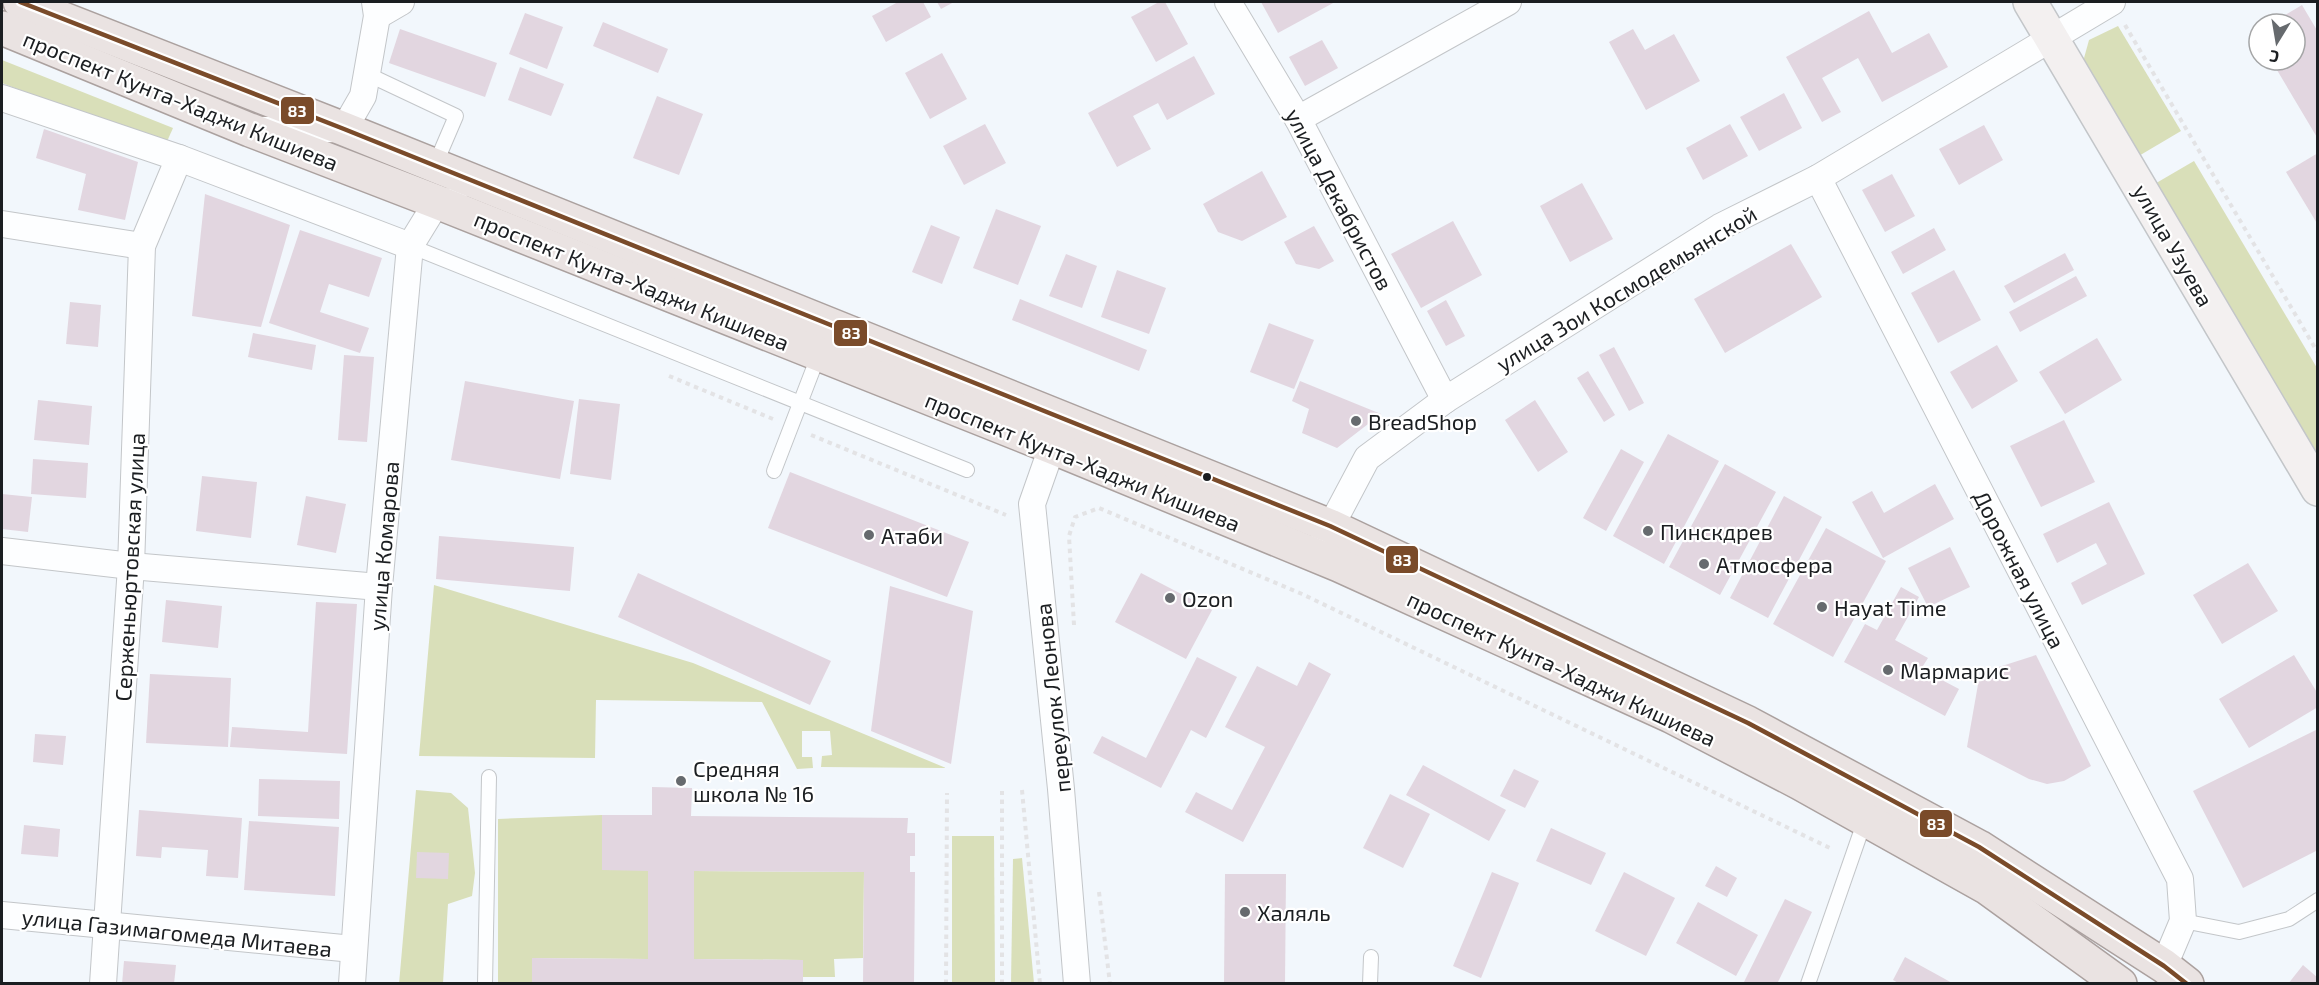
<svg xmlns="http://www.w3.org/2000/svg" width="2319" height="985" font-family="'Exo 2',sans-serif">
  <rect width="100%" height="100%" fill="#f2f7fc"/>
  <g fill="#d9dfb9">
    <path d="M2118,26L2181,131L2132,160L2081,69L2089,40Z"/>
    <path d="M2,60L173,128L165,146L2,83Z"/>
    <path d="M2194,161L2317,368V476L2146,189Z"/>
    <path d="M434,585L693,663L946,768L821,767L822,756L832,755L830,731H802V757H812L813,768L797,769L762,702L596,700L595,758L419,756Z"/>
    <path d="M416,790L451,793L468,808L475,873L472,896L448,904L443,983L399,984Z"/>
    <path d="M602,815L648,871V959L532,958V983L498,984V819Z"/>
    <path d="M952,836H994L995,983H952Z"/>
    <path d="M1022,858L1034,983H1011L1013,859Z"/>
    <path d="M694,871L864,872L863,958L834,959L835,977H803V960L694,959Z"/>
  </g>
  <g fill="#e2d6e0">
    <path d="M898,2H923L931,17L886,42L872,16Z"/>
    <path d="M937,2H954L941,9Z"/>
    <path d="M1159,2H1165L1188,44L1156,62L1131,17Z"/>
    <path d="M1261,2H1335L1278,33Z"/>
    <path d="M2302,5L2318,32V139L2271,60H2295V24H2270Z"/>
    <path d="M1869,11L1892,53L1929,33L1948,67L1882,102L1858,58L1822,78L1841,112L1822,122L1786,57Z"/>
    <path d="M525,13L563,27L547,69L509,54Z"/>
    <path d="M603,22L668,49L658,73L593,46Z"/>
    <path d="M400,29L497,63L485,97L389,63Z"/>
    <path d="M1633,29L1645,50L1674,34L1700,81L1646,110L1609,42Z"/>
    <path d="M1322,40L1338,68L1305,86L1289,57Z"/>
    <path d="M942,53L967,99L930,119L905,73Z"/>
    <path d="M1194,56L1215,94L1167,120L1158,103L1133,116L1151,149L1117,167L1088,113Z"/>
    <path d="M520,67L564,84L551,116L508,100Z"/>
    <path d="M1784,93L1802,128L1759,151L1740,117Z"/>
    <path d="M657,96L703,114L679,175L633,158Z"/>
    <path d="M985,124L1006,163L964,185L943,146Z"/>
    <path d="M1730,124L1748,156L1703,180L1686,148Z"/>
    <path d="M1984,125L2003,160L1959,185L1939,149Z"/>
    <path d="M44,129L138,162L125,220L78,210L86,174L36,158Z"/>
    <path d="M2318,153V225L2286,172Z"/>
    <path d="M1262,171L1287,217L1242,241L1218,232L1203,204Z"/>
    <path d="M1892,174L1915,216L1885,232L1862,190Z"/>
    <path d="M1582,183L1613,239L1570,262L1540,206Z"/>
    <path d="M205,194L290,225L261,327L192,316Z"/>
    <path d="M996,209L1041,226L1018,285L973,268Z"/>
    <path d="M1453,221L1482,275L1421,308L1391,254Z"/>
    <path d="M931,225L960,237L942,284L912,272Z"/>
    <path d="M1314,226L1334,261L1319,269L1296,264L1284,242Z"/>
    <path d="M1934,228L1946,250L1903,274L1891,252Z"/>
    <path d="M300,230L382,258L369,297L329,284L320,312L369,328L360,353L269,323Z"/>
    <path d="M1791,244L1822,297L1725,353L1694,299Z"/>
    <path d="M2065,253L2074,270L2014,303L2004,286Z"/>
    <path d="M1066,254L1097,266L1082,308L1049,296Z"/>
    <path d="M1117,270L1166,288L1149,334L1101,317Z"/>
    <path d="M1954,270L1981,320L1938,343L1911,293Z"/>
    <path d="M2076,276L2087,296L2020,332L2009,312Z"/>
    <path d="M1020,299L1147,350L1139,371L1012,320Z"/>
    <path d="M1446,300L1465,336L1446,346L1427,311Z"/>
    <path d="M70,302L101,305L98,347L66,344Z"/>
    <path d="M1269,323L1314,340L1294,389L1250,372Z"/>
    <path d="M253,333L316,345L312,370L248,357Z"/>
    <path d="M2097,338L2122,380L2065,414L2039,372Z"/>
    <path d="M1997,345L2018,381L1972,409L1950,372Z"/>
    <path d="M1614,347L1644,403L1629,411L1599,355Z"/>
    <path d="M344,355L374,357L367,442L338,440Z"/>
    <path d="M1588,371L1615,415L1604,422L1577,378Z"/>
    <path d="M465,381L574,401L560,479L451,460Z"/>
    <path d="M1300,381L1381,414L1337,448L1302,433L1309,409L1292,401Z"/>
    <path d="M579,399L620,404L611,480L570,474Z"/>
    <path d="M38,400L92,406L89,445L34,440Z"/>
    <path d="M1535,400L1568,452L1538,472L1505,420Z"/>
    <path d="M2064,420L2095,482L2041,507L2010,446Z"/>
    <path d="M1668,434L1719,461L1664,564L1613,536Z"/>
    <path d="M1621,449L1644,462L1606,531L1583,518Z"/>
    <path d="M33,459L88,463L86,498L31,494Z"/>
    <path d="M1725,464L1776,492L1720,595L1669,567Z"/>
    <path d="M790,472L969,542L947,597L768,528Z"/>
    <path d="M202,476L257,482L251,538L196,531Z"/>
    <path d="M1935,484L1954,519L1883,558L1852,502L1872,491L1884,513Z"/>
    <path d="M2,494L32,497L28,532L2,529Z"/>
    <path d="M306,496L346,504L336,553L297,545Z"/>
    <path d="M1784,496L1822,517L1768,618L1730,598Z"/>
    <path d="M2109,502L2145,574L2082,605L2071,583L2107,564L2096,543L2057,563L2043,534Z"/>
    <path d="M1826,528L1886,561L1833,657L1773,624Z"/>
    <path d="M439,536L574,547L570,591L436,579Z"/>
    <path d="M1950,547L1970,587L1928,607L1908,568Z"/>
    <path d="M2248,563L2278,611L2222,644L2193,595Z"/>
    <path d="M638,573L831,661L810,705L618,617Z"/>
    <path d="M1141,573L1212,610L1186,659L1115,622Z"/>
    <path d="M890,586L973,611L951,764L871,731Z"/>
    <path d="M1901,587L1919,597L1895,640L1928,658L1921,669L1959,689L1945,716L1844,662L1865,624L1877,630Z"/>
    <path d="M166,600L222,606L218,648L162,642Z"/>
    <path d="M316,602L357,604L347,754L230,747L232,727L308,732Z"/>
    <path d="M2036,655L2091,766L2064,781L2047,784L2029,779L1967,747L1980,673Z"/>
    <path d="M2294,655L2318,694V707L2249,748L2219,699Z"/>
    <path d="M1197,657L1237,677L1206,738L1191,730L1161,788L1093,753L1102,736L1146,758Z"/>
    <path d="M1309,662L1331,674L1243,842L1185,812L1196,792L1232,810L1265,747L1225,727L1257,666L1297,686Z"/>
    <path d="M150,674L231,678L228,747L146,743Z"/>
    <path d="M2318,729V850L2243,888L2193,791Z"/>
    <path d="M35,734L66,736L63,765L33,762Z"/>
    <path d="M1423,765L1506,810L1489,841L1406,795Z"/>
    <path d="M1514,769L1539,781L1525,808L1500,796Z"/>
    <path d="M259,779L340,781L339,819L258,816Z"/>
    <path d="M652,787L692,788L691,816L908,818L907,833H915V856H910V872H915L914,984H863L864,872L694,871V959L803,960V984H532V958L648,959V871L602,870V815H652Z"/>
    <path d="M1390,794L1430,814L1403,868L1363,848Z"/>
    <path d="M139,810L242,818L238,878L206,876L208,850L162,847L161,858L136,856Z"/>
    <path d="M249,821L339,827L335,896L244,890Z"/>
    <path d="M24,825L60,829L58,857L21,854Z"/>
    <path d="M1551,828L1606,853L1591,885L1536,861Z"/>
    <path d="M417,852L449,853L448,879L416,878Z"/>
    <path d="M1716,866L1737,878L1727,897L1705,886Z"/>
    <path d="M1492,872L1519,883L1481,978L1453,966Z"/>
    <path d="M1624,872L1675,898L1646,956L1595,931Z"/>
    <path d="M1225,874H1286L1285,984H1224Z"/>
    <path d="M1785,899L1812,912L1777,984H1743Z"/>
    <path d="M1698,902L1758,935L1736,976L1676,943Z"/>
    <path d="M1905,957L1954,984H1900L1893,980Z"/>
    <path d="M124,961L176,965L174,984H122Z"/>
    <path d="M2303,965L2318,978V984H2288Z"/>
  </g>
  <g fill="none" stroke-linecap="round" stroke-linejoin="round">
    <g stroke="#c3c6c9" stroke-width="16">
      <g id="lane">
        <path d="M367,74L456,116L435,165"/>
        <path d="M410,246L967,470"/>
        <path d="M774,471L819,354"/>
        <path d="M2183,921L2239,932L2289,919L2318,900"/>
        <path d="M485,984L489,777"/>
        <path d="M1370,984L1371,957"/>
        <path d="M1808,984L1865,820"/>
      </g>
    </g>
    <g stroke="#c3c6c9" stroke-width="28">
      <g id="street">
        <path d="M1228,2L1298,119L1445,400"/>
        <path d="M377,16L401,2"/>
        <path d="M2,98L179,158L410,246"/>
        <path d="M1298,119L1508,2"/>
        <path d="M260,130L344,129L363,96L377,16L375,2"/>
        <path d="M1818,178L2180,879L2183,921L2164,966"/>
        <path d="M2,224L142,246"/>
        <path d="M1058,430L1032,504L1061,789L1077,984"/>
        <path d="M1323,541L1367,458L1445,400L1720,227L1818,178L2112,2"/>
        <path d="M2,551L131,566L379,587"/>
        <path d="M2,915L353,949"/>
        <path d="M103,984L131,566L142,246L179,158"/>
        <path d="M352,984L379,587L410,246L437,202L455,201"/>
      </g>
    </g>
    <g stroke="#c3c6c9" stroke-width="36">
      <path id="secondary" d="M2030,2L2318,489"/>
    </g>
    <g stroke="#aba19f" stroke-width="36">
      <g id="primary">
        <path d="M20,2L344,129L1330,526L1748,723L1979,847L2164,966L2187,984"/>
        <path d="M2,28L250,130L437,202L1052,447L1339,565L1671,716L1800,783L1986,887L2120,984"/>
      </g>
    </g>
    <g stroke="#e3e3e5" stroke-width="4" stroke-dasharray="4.5 4.5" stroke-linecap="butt">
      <path d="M2125,25L2318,353"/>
      <path d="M669,376L773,419"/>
      <path d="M811,435L1006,515"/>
      <path d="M1074,625L1069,536L1075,517L1099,508L1302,594L1832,849"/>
      <path d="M1022,790L1040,984"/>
      <path d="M1099,892L1110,984"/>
      <path d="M946,984L947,793"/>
      <path d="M1002,984V791"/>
    </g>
    <use href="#lane" stroke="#fdfeff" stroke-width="14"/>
    <use href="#street" stroke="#fdfeff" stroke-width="26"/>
    <use href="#secondary" stroke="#f3f0f0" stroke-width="33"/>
    <use href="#primary" stroke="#eae3e2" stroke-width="33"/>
    <g stroke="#fff" stroke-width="9">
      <path id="bus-1" d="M20,2L344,129L1330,526L1748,723L1979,847L2164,966L2187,984"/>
    </g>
    <use href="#bus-1" stroke="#7a4b2a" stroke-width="4.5"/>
  </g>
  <g fill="#666a6e" stroke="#fff" stroke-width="2">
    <circle cx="1356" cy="421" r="6"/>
    <circle cx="1648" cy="531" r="6"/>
    <circle cx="869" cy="535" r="6"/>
    <circle cx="1704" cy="564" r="6"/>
    <circle cx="1170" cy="598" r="6"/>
    <circle cx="1822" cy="607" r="6"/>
    <circle cx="1888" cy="670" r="6"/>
    <circle cx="681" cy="781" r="6"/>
    <circle cx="1245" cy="912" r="6"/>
  </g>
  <circle fill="#1b1e21" stroke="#fff" stroke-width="2" cx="1207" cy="477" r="5"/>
  <g text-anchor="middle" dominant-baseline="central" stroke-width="4.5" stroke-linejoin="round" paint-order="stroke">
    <g font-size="22" fill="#1b1e21" stroke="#fff">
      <text transform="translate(181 100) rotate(22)">проспект Кунта-Хаджи Кишиева</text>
      <text transform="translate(1340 199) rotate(62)">улица Декабристов</text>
      <text transform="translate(2174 245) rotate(60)">улица Узуева</text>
      <text transform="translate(632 280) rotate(22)">проспект Кунта-Хаджи Кишиева</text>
      <text transform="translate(1626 288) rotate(-31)">улица Зои Космодемьянской</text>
      <text transform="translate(1083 461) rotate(22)">проспект Кунта-Хаджи Кишиева</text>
      <text transform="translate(383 546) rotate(-85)">улица Комарова</text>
      <text transform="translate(129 567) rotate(-87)">Серженьюртовская улица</text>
      <text transform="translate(2020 569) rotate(63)">Дорожная улица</text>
      <text transform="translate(1562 668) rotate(25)">проспект Кунта-Хаджи Кишиева</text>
      <text transform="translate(1052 698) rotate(-96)">переулок Леонова</text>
      <text transform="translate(177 932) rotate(6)">улица Газимагомеда Митаева</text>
    </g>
    <g font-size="22" fill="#1b1e21" stroke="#fff" text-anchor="start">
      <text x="1368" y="421">BreadShop</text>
      <text x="1660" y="531">Пинскдрев</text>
      <text x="881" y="535">Атаби</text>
      <text x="1716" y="564">Атмосфера</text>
      <text x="1182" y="598">Ozon</text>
      <text x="1834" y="607">Hayat Time</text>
      <text x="1900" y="670">Мармарис</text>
      <text x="693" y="768">Средняя<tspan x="693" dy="25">школа № 16</tspan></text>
      <text x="1257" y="912">Халяль</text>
    </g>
  </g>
  <g stroke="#fff" stroke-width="2">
    <rect x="280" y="96" width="35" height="29" rx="6" fill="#7a4b2a"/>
    <rect x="833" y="319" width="35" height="28" rx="6" fill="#7a4b2a"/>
    <rect x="1385" y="545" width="34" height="29" rx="6" fill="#7a4b2a"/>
    <rect x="1919" y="809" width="34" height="29" rx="6" fill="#7a4b2a"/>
  </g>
  <g font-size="16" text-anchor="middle" font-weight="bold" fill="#fff">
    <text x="297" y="117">83</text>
    <text x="851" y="339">83</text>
    <text x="1402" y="566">83</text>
    <text x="1936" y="830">83</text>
  </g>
  <rect width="2319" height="985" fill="none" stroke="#1b1e21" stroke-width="6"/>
  <g transform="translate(2277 42) rotate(191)"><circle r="28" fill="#ffffff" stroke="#a4a5a6" stroke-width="1.5"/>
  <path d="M0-4.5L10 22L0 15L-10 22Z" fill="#666a6e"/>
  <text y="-9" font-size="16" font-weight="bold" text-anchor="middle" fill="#1b1e21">С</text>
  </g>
</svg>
